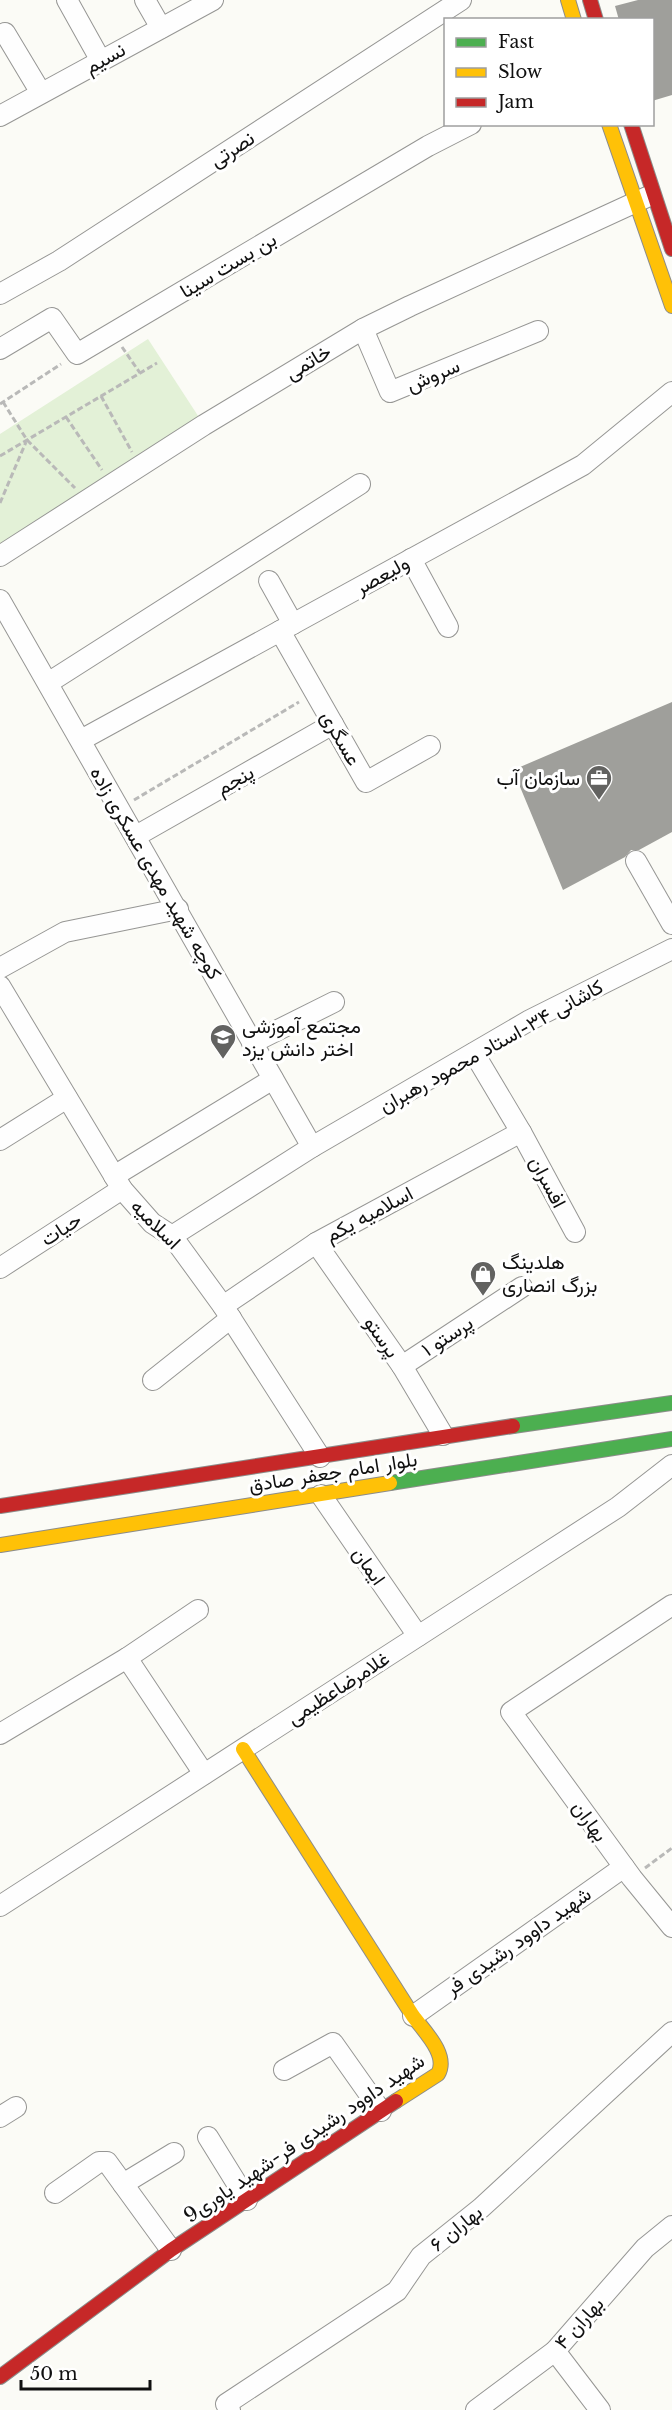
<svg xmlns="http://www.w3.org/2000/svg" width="672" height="2410" font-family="'Libre Baskerville',Vazirmatn,serif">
  <rect width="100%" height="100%" fill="#fbfbf6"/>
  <path fill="#e3f1d7" d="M148,339L204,425L0,554V434Z"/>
  <g fill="#9f9f9b">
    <path d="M638,0H672V95L652,101V20H619L615,6Z"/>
    <path d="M672,702V832L639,850H631L625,857L563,890L513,770Z"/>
  </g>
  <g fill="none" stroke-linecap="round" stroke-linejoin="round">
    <g stroke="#969694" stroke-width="22">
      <g id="street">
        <path d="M67,0L101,61"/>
        <path d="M145,0L161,28"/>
        <path d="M5,33L41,93"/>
        <path d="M0,116L213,0"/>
        <path d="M0,294L59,261L461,0"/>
        <path d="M363,329L390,392L538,331"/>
        <path d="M0,349L52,318L77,354L428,146L471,124"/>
        <path d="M0,556L204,425L363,329L410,306L647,197"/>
        <path d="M411,559L448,627"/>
        <path d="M269,581L293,624"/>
        <path d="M0,600L312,1147"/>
        <path d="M280,631L366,782L430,746"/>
        <path d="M48,683L360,484"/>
        <path d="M81,740L583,465L672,392"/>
        <path d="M136,836L333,724"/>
        <path d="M636,861L672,924"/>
        <path d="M0,968L65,932L178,909"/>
        <path d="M0,986L122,1189L152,1223L172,1236L223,1306L320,1457"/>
        <path d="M252,1043L334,1002"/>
        <path d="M474,1053L521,1132L575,1232"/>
        <path d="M0,1140L67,1098"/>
        <path d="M114,1176L273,1079"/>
        <path d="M172,1236L312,1147L530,1020L672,949"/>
        <path d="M316,1243L402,1366L443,1435"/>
        <path d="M0,1268L122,1189"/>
        <path d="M223,1306L316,1243L521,1132"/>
        <path d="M402,1366L522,1287"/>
        <path d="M153,1380L231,1318"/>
        <path d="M321,1495L418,1636"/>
        <path d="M672,1605L511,1712L632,1878L672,1927"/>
        <path d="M127,1658L198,1610"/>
        <path d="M0,1734L127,1658L204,1774"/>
        <path d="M0,1906L618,1507L672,1465"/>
        <path d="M413,2016L624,1867"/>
        <path d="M284,2070L333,2043L381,2111"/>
        <path d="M0,2117L16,2107"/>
        <path d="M208,2137L247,2200"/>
        <path d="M123,2184L174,2153"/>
        <path d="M55,2193L99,2162H107L171,2250"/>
        <path d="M555,2351L600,2410"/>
        <path d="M230,2410L226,2404L397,2291L421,2256L481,2208L672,2032"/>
        <path d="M476,2410L555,2351L645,2248L672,2226"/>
      </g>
    </g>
    <g stroke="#8c8c8a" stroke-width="16">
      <g id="fast">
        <path d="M513,1426L672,1403"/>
        <path d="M390,1483L672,1439"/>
      </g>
    </g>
    <g stroke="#8c8c8a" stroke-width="16">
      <g id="slow">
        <path d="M568,0L574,20"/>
        <path d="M609,124L672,306"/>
        <path d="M0,1545L390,1483"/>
        <path d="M243,1749L413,2016C424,2031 449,2055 438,2074L396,2101"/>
      </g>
    </g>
    <g stroke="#8c8c8a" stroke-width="16">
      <g id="jam">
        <path d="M590,0L596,20"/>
        <path d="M631,124L672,249"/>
        <path d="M0,1506L513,1426"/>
        <path d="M0,2377L171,2250L396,2101"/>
      </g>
    </g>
    <g stroke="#b9b9b8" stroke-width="3" stroke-dasharray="6 3" stroke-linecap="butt">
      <path d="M122,347L140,373"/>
      <path d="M101,396L132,452"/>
      <path d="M3,402L27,440L75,488"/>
      <path d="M0,404L61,364"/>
      <path d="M66,417L102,470"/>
      <path d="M0,456L157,363"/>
      <path d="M0,503L26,442"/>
      <path d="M134,800L299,702"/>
      <path d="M645,1868L672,1848"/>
    </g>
    <use href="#street" stroke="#fefefe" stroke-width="20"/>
    <use href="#fast" stroke="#4caf50" stroke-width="14"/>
    <use href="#slow" stroke="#ffc107" stroke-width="14"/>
    <use href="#jam" stroke="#c62828" stroke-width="14"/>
  </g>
  <defs>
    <g id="office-pin" transform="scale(1.35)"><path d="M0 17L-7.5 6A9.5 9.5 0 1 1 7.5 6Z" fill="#626260" stroke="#fff"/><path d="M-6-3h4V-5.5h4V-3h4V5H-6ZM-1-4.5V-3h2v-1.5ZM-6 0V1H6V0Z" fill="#fff"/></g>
    <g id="school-pin" transform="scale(1.35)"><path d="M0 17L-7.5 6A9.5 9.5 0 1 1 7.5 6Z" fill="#626260" stroke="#fff"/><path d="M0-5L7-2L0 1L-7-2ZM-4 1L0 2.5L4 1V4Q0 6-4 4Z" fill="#fff"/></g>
    <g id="shop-pin" transform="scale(1.35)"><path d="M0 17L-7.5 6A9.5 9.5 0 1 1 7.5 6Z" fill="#626260" stroke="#fff"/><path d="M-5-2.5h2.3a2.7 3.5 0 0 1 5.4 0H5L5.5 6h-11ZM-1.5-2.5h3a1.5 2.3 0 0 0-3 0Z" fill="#fff"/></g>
  </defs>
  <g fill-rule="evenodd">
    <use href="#office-pin" x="599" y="778"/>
    <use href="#school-pin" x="223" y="1037"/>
    <use href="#shop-pin" x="483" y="1274"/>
  </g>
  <g text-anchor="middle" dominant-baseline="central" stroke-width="6" stroke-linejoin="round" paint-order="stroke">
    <g font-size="20" fill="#101010" stroke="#fff">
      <text transform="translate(105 58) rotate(-29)">نسیم</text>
      <text transform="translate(232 149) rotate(-33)">نصرتی</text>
      <text transform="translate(228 265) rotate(-31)">بن بست سینا</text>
      <text transform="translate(308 362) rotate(-31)">خاتمی</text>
      <text transform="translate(433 375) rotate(-23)">سروش</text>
      <text transform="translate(382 575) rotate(-29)">ولیعصر</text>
      <text transform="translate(341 738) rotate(60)">عسگری</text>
      <text transform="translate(235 780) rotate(-29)">پنجم</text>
      <text transform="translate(156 873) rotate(60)">کوچه شهید مهدی عسکری زاده</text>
      <text transform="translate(491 1046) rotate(-29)">کاشانی ۳۴-استاد محمود رهبران</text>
      <text transform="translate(548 1182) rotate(62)">افسران</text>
      <text transform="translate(369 1214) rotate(-28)">اسلامیه یکم</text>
      <text transform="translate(156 1224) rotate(45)">اسلامیه</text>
      <text transform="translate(61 1229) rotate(-33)">حیات</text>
      <text transform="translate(447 1336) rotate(-33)">پرستو ۱</text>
      <text transform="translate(382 1337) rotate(55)">پرستو</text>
      <text transform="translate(333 1472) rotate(-9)">بلوار امام جعفر صادق</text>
      <text transform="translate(369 1566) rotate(55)">ایمان</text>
      <text transform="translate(338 1688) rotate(-33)">غلامرضاعظیمی</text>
      <text transform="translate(590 1821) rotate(54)">بهاران</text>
      <text transform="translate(518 1941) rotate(-35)">شهید داوود رشیدی فر</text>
      <text transform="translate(304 2138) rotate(-34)">شهید داوود رشیدی فر-شهید یاوری9</text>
      <text transform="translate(456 2228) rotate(-39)">بهاران ۶</text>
      <text transform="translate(579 2323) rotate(-48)">بهاران ۴</text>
    </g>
    <g font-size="20" fill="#101010" stroke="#fff" text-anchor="start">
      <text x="580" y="778" text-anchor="end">سازمان آب</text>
      <text x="242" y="1026">مجتمع آموزشی<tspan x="242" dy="23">اختر دانش یزد</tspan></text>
      <text x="502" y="1262">هلدینگ<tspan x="502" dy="23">بزرگ انصاری</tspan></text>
    </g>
  </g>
  <rect x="444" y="18" width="210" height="108" fill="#ffffff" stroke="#9f9f9f" stroke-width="1.5"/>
  <rect x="456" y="38" width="30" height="9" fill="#4caf50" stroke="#9f9f9f" stroke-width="1.5"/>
  <text x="498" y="48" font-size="18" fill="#101010">Fast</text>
  <rect x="456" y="68" width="30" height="9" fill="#ffc107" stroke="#9f9f9f" stroke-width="1.5"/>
  <text x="498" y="78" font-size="18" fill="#101010">Slow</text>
  <rect x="456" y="98" width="30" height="9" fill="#c62828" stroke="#9f9f9f" stroke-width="1.5"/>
  <text x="498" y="108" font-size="18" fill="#101010">Jam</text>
  <path d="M21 2380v9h129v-9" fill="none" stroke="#101010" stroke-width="3"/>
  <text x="30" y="2380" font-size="18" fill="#101010" stroke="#ffffff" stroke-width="4.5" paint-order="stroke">50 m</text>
</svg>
